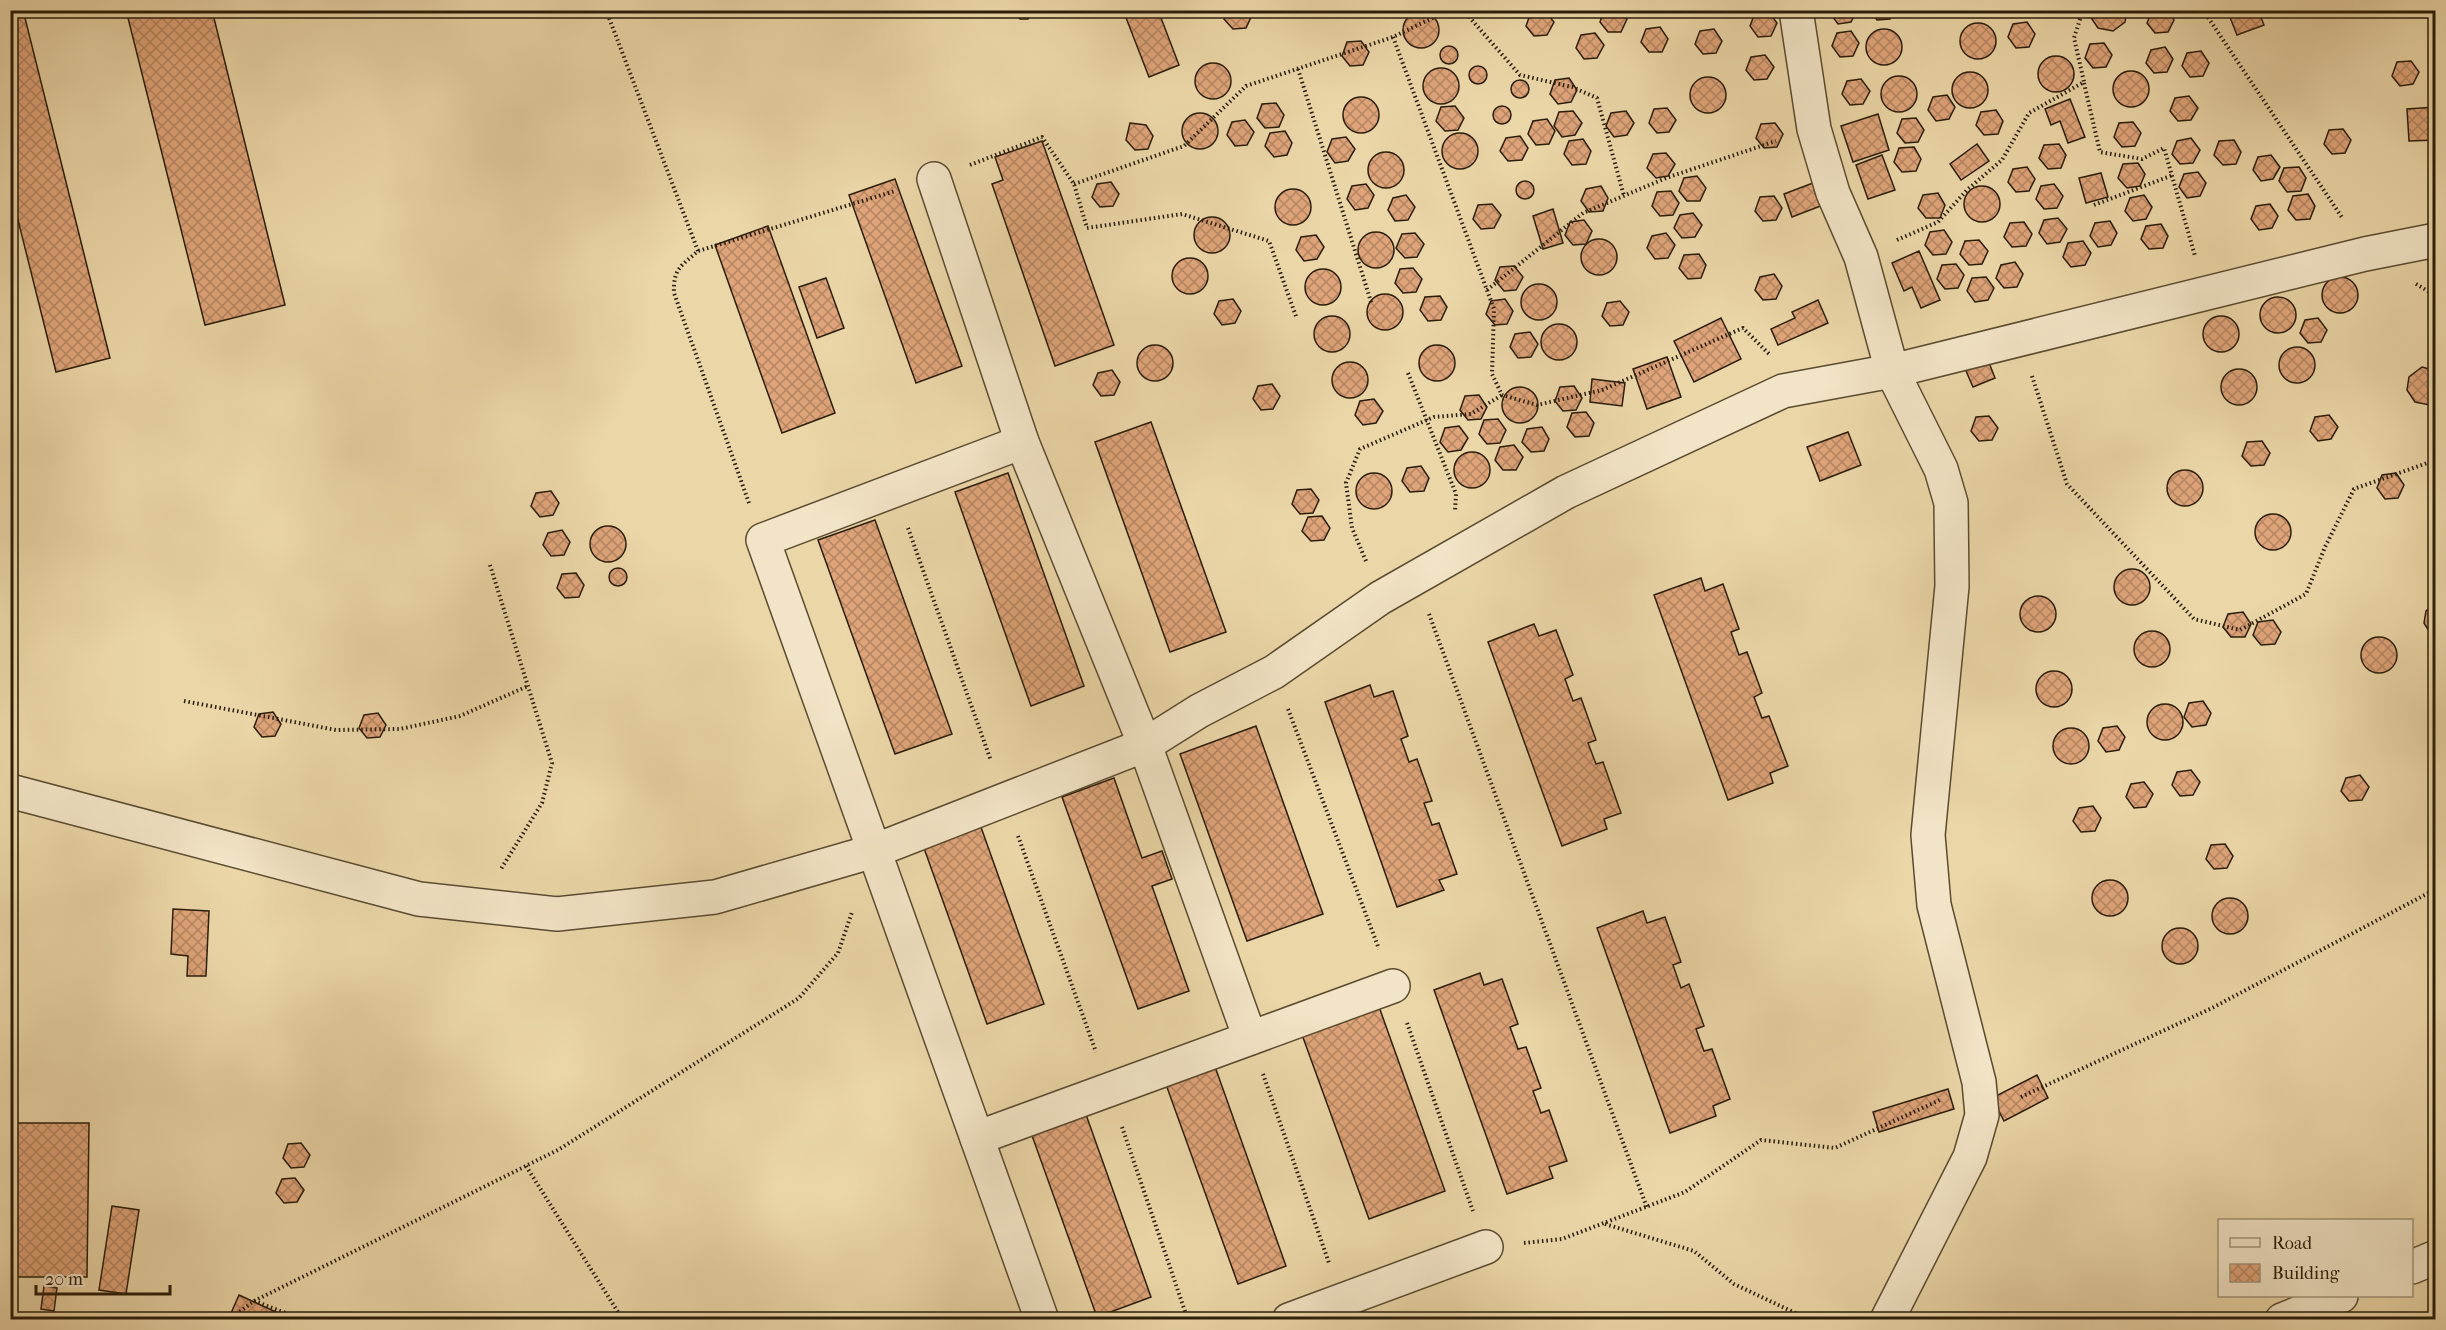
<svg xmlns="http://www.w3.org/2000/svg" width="2446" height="1330" font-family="'IM FELL French Canon',serif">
  <defs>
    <pattern id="building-cross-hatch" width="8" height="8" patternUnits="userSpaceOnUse" patternTransform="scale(1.5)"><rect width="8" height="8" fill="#dfa479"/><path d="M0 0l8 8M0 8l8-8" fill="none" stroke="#b58561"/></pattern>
  </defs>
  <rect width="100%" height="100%" fill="#ebd6a7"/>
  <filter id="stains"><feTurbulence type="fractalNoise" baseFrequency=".00333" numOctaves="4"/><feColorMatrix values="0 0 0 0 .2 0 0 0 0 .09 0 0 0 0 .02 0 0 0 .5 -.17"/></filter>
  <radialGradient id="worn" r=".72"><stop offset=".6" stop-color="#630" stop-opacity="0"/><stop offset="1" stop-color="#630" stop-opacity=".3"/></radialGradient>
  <g fill="url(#building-cross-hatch)" stroke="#2a1d09" stroke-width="1.5">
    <path d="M10,10H23L110,358L56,372L10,188Z"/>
    <path d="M126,10H212L285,305L205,325Z"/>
    <path d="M1017,10H1030L1031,12L1028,19H1020L1016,14Z"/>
    <path d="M1123,10H1158L1179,65L1149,77Z"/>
    <path d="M1227,10H1248L1252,15L1246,28L1233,29L1224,19Z"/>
    <path d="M1604,10H1621L1627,19L1621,32H1608L1600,22Z"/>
    <path d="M1831,10H1857L1851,22L1838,24L1830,13Z"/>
    <path d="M1870,10H1894L1890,19L1877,20Z"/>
    <path d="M1954,10H1977L1971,15L1956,13Z"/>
    <path d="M2091,10H2127L2125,22L2113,31L2098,28L2090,16Z"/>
    <path d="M2152,10H2168L2174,20L2168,32L2155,33L2147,23Z"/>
    <path d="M2241,10H2258L2264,25L2237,35L2229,15Z"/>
    <path d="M2398,10H2425V17L2398,16Z"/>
    <path d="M1545,11L1554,22L1547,35L1534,36L1526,26L1531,12Z"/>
    <path d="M1769,12L1777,23L1771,36L1758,37L1750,26L1755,13Z"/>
    <circle cx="1421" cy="30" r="18"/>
    <path d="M2027,22L2035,34L2029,47L2016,48L2008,37L2013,24Z"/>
    <circle cx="1978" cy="41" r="18"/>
    <path d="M1660,27L1668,39L1662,52H1649L1641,42L1646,29Z"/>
    <path d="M1714,29L1722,41L1716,53L1703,54L1695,44L1700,31Z"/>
    <circle cx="1884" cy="47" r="18"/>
    <path d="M1851,31L1859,43L1853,56L1840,57L1832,46L1837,33Z"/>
    <path d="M1595,33L1604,45L1597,58L1584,59L1576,48L1581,35Z"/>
    <path d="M1361,41L1369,52L1363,65L1350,66L1342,56L1347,42Z"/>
    <path d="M2104,43L2112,55L2106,67L2093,68L2085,58L2090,44Z"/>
    <circle cx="1449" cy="55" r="9"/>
    <path d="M2165,47L2173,59L2167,72L2154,73L2146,63L2151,50Z"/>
    <path d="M2201,51L2209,63L2203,76L2190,77L2182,66L2187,53Z"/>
    <path d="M1765,55L1774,67L1767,79L1754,80L1746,70L1751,57Z"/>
    <circle cx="2056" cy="74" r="18"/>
    <path d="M2411,61L2419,72L2413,84L2400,86L2392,76L2397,62Z"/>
    <circle cx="1213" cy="81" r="18"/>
    <circle cx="1478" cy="75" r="9"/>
    <circle cx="1441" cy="86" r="18"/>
    <circle cx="2131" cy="89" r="18"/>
    <circle cx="1970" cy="90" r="18"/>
    <circle cx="1899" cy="94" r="18"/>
    <circle cx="1708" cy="95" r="18"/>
    <path d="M1569,78L1577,90L1571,102L1558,104L1550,94L1555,80Z"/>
    <path d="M1861,79L1870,91L1863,104L1850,105L1842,94L1847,81Z"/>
    <circle cx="1520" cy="89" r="9"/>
    <path d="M1947,95L1955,107L1949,119L1936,121L1928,110L1933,97Z"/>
    <path d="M2189,96L2198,108L2191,120L2178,121L2170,111L2175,98Z"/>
    <circle cx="1361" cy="115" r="18"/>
    <path d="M2070,99L2085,137L2068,143L2060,121L2051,125L2045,109Z"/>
    <path d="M1276,103L1284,115L1279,127L1265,128L1257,118L1262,104Z"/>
    <path d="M1455,106L1464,118L1458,130L1445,131L1436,121L1441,107Z"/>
    <circle cx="1502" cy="115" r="9"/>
    <path d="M2436,107V140L2409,141L2407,109Z"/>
    <path d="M1667,108L1676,120L1669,132L1657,133L1649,123L1654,109Z"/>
    <path d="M1996,110L2003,121L1998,134L1984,135L1976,125L1981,112Z"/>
    <path d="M1573,111L1582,123L1575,135L1562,137L1554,126L1559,112Z"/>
    <path d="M1626,111L1634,123L1627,135L1614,137L1606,126L1611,113Z"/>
    <circle cx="1200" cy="131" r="18"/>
    <path d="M1878,114L1889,150L1853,162L1841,126Z"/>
    <path d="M1916,118L1924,130L1918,142L1905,143L1897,133L1902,119Z"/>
    <path d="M1547,119L1555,131L1549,144L1536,145L1528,134L1533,121Z"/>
    <path d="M1245,120L1254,132L1247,145L1235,146L1227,135L1232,122Z"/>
    <path d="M2133,122L2141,133L2135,146L2122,147L2114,137L2119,123Z"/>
    <path d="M1130,123L1146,125L1153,136L1148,149L1135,150L1126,140Z"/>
    <path d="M1775,123L1783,134L1777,147L1764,148L1756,138L1761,124Z"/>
    <path d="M2343,129L2351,140L2345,153L2332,154L2324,144L2329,130Z"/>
    <path d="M1285,131L1292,143L1287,155L1274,157L1265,146L1270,133Z"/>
    <circle cx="1460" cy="151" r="18"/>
    <path d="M1520,136L1528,148L1522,160L1508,161L1500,151L1506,138Z"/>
    <path d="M1346,137L1355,149L1348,161L1335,163L1327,152L1332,139Z"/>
    <path d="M2191,138L2200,150L2193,163L2180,164L2172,154L2177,141Z"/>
    <path d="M1583,139L1591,151L1586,164L1572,165L1564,154L1569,141Z"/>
    <path d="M2234,140L2241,152L2236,164L2223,165L2214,155L2219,141Z"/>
    <path d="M1042,141L1114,345L1055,366L992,184L1003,180L995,157Z"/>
    <path d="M1977,144L1989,161L1961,180L1950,164Z"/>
    <path d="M2059,144L2066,155L2061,168L2048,169L2039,158L2044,145Z"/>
    <path d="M1914,147L1921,159L1916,171L1902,172L1894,162L1899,148Z"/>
    <circle cx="1386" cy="170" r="18"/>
    <path d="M1666,153L1675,164L1668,176L1656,178L1647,168L1653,154Z"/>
    <path d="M1882,155L1895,190L1868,199L1856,165Z"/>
    <path d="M2271,155L2280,167L2273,179L2261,181L2253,170L2258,157Z"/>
    <path d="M2138,163L2145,174L2140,186L2127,188L2118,178L2123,164Z"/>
    <path d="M2027,167L2035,179L2029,191L2016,192L2008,182L2013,169Z"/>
    <path d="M2299,167L2306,178L2301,191L2287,192L2279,181L2284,168Z"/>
    <path d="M2198,172L2206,183L2200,196L2187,198L2179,187L2184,174Z"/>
    <path d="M2101,173L2108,197L2086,203L2079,178Z"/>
    <path d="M1697,176L1706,188L1700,201H1687L1679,191L1684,178Z"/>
    <path d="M895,179L962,366L916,383L849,195Z"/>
    <circle cx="1525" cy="190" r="9"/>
    <path d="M1111,182L1119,194L1113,206L1100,207L1092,197L1097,184Z"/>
    <path d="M1813,183L1823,205L1792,217L1784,194Z"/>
    <path d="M1366,184L1374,195L1368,208L1355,210L1347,199L1352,186Z"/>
    <path d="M2054,184L2063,196L2057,208L2044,209L2036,199L2041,186Z"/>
    <path d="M1601,186L1608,198L1603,211L1589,212L1581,201L1586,189Z"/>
    <circle cx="1982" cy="204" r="18"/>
    <circle cx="1293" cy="207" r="18"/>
    <path d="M1671,191L1679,203L1673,215L1660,216L1652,206L1657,192Z"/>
    <path d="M1938,193L1945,205L1940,218H1926L1918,208L1923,195Z"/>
    <path d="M2308,194L2315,206L2310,219L2296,220L2288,210L2293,196Z"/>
    <path d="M1406,195L1415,207L1408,220L1395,221L1388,210L1393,198Z"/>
    <path d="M2144,195L2152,207L2146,219L2133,221L2125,211L2130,198Z"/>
    <path d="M1774,196L1782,208L1776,220L1763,221L1755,211L1760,197Z"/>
    <path d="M1492,204L1501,215L1494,228L1481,229L1473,219L1478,205Z"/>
    <path d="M2270,204L2278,216L2272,228L2259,230L2251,219L2256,206Z"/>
    <path d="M1553,209L1563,243L1543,249L1533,216Z"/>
    <path d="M1693,213L1702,225L1695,237L1682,238L1674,228L1680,215Z"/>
    <circle cx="1212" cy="235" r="18"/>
    <path d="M2058,218L2067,229L2060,242L2047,244L2039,233L2044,220Z"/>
    <path d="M1584,220L1592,231L1586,244L1573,245L1565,235L1570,222Z"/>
    <path d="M2110,221L2117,233L2111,245L2098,247L2090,236L2095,223Z"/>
    <path d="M2024,222L2032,234L2026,246L2012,247L2004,237L2010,223Z"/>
    <path d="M2161,224L2168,236L2163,248L2149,249L2141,239L2146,226Z"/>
    <path d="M768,226L835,413L782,433L715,245Z"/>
    <path d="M1944,230L1952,242L1946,254L1933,255L1925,245L1930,232Z"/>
    <circle cx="1376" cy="250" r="18"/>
    <path d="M1415,233L1424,244L1417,257L1405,258L1396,248L1402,234Z"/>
    <path d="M1666,233L1675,245L1668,258L1655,259L1647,248L1652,236Z"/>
    <path d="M1316,235L1324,247L1317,259L1304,261L1296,250L1301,237Z"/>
    <circle cx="1599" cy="257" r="18"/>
    <path d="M1979,240L1988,251L1982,264L1969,265L1960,254L1965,241Z"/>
    <path d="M2083,241L2091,253L2085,265L2071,267L2063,257L2068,243Z"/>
    <path d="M1919,251L1940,300L1921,308L1912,287L1904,291L1892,263Z"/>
    <path d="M1699,254L1706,265L1701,278L1688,279L1679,268L1684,255Z"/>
    <circle cx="1190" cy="276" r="18"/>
    <path d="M2015,262L2023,274L2017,287L2004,288L1996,278L2001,265Z"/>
    <path d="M1956,264L1964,275L1958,288L1945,289L1937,279L1942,265Z"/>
    <path d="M1514,266L1523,277L1516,290L1504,291L1495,280L1500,267Z"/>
    <path d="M1413,268L1422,279L1416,292L1403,293L1395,283L1400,269Z"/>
    <circle cx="1323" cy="287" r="18"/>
    <path d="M1774,274L1782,286L1776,299L1763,300L1755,290L1760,277Z"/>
    <path d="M1986,277L1994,288L1988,300L1975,302L1967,291L1972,278Z"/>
    <circle cx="2340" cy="295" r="18"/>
    <path d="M826,278L844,328L817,338L799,287Z"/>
    <circle cx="1539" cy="302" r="18"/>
    <circle cx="1385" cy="312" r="18"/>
    <path d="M1440,296L1447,307L1441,320L1428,321L1420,310L1425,297Z"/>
    <circle cx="2278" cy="315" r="18"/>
    <path d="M1233,299L1241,311L1235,323L1222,325L1214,314L1219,301Z"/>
    <path d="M1505,299L1513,311L1507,324L1495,325L1486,314L1491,301Z"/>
    <path d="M1818,300L1828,323L1778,345L1771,329L1795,318L1792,312Z"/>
    <path d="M1620,301L1629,312L1623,325L1610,326L1602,316L1607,303Z"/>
    <circle cx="1332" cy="334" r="18"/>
    <circle cx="2221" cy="334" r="18"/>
    <path d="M1721,318L1741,359L1694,382L1674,341Z"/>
    <path d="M2318,318L2327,330L2321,342L2308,343L2300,333L2305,320Z"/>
    <circle cx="1559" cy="342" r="18"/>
    <path d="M1530,332L1538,344L1531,357L1518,358L1510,347L1515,334Z"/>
    <circle cx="1437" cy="363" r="18"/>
    <circle cx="1155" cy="363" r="18"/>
    <circle cx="2297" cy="365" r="18"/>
    <path d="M1986,355L1995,378L1973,387L1963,364Z"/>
    <path d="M1667,357L1681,397L1647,409L1633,369Z"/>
    <circle cx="1350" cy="380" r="18"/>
    <path d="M2422,367L2436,371V400L2430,405L2415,402L2407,390L2409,377Z"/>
    <circle cx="2239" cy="387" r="18"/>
    <path d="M1112,370L1120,382L1114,395L1101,396L1093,385L1098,373Z"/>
    <path d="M1592,379L1625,383L1622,406L1590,402Z"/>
    <path d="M1272,384L1280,396L1273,409L1261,410L1253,399L1258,386Z"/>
    <path d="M1574,386L1582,398L1576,410L1563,411L1555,401L1560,387Z"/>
    <circle cx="1520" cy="405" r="18"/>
    <path d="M1479,395L1487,407L1481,419L1468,420L1460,410L1465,396Z"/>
    <path d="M1374,399L1383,411L1376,423L1363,425L1355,415L1360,401Z"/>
    <path d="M1586,412L1594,423L1589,436L1575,437L1567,427L1572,413Z"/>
    <path d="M2329,415L2338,427L2331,439L2318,441L2310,431L2315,417Z"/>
    <path d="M1989,416L1998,428L1992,440L1979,441L1971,431L1976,417Z"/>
    <path d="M1498,419L1506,430L1500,443L1487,444L1479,434L1484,420Z"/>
    <path d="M1151,422L1226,632L1170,652L1095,442Z"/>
    <path d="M1459,426L1468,438L1461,450L1448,452L1440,442L1445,428Z"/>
    <path d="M1542,427L1549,439L1544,451L1531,452L1522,442L1527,429Z"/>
    <path d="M1848,432L1861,465L1820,481L1807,447Z"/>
    <path d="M2262,441L2270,453L2264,465L2251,466L2242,456L2247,442Z"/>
    <path d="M1514,445L1523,457L1516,470H1503L1495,460L1500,447Z"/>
    <circle cx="1472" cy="470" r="18"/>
    <path d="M1421,466L1429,478L1424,491L1410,492L1402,481L1407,468Z"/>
    <circle cx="2185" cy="488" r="18"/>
    <path d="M1008,473L1084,686L1031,706L955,492Z"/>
    <path d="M2396,473L2404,485L2398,498L2385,499L2377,488L2382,475Z"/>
    <circle cx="1374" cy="491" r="18"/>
    <path d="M1311,489L1319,500L1313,513L1300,514L1292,504L1297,490Z"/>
    <path d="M551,491L559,503L553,515L540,517L531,506L536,493Z"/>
    <circle cx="2273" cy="532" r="18"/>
    <path d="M1322,516L1330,528L1324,540L1311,541L1302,531L1308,517Z"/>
    <path d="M875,520L952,734L895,754L818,540Z"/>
    <circle cx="608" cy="544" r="18"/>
    <path d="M562,530L570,542L564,555L551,556L543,545L548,533Z"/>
    <circle cx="618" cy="577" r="9"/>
    <circle cx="2132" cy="587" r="18"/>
    <path d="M576,573L584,585L579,597L565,598L557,588L562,574Z"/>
    <path d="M1701,578L1705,591L1723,584L1739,629L1731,632L1739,655L1747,652L1762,693L1754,697L1762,718L1769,716L1788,766L1770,773L1773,783L1728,800L1654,595Z"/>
    <circle cx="2038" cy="614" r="18"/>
    <path d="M2436,603V636H2432L2424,623L2426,611Z"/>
    <path d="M2243,612L2251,624L2245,637H2231L2223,627L2228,614Z"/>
    <path d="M2273,620L2281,632L2275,644L2261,645L2253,635L2258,622Z"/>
    <path d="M1534,624L1539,636L1556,630L1573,675L1565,679L1573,701L1581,698L1596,740L1588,743L1596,764L1603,762L1621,813L1604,819L1607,829L1562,846L1488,642Z"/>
    <circle cx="2152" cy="649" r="18"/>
    <circle cx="2379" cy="655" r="18"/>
    <circle cx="2054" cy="689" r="18"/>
    <path d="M1370,685L1374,697L1393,691L1408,736L1401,739L1409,762L1417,759L1432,801L1424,803L1432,825L1439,823L1457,874L1439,880L1444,890L1397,907L1325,702Z"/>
    <path d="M2203,701L2211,713L2206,725L2192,727L2184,717L2189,703Z"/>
    <circle cx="2165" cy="722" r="18"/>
    <path d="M273,712L281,724L275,736L262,737L254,727L259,714Z"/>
    <path d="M378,713L386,725L380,737L367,738L359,728L364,715Z"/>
    <path d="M1256,726L1323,914L1247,941L1180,754Z"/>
    <path d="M2117,726L2125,737L2119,750L2106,752L2098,741L2103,728Z"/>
    <circle cx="2071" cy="746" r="18"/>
    <path d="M2191,770L2200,782L2193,795L2180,796L2172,785L2177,772Z"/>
    <path d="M2360,775L2369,787L2362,800L2349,801L2341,791L2346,778Z"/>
    <path d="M1114,778L1142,858L1162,851L1172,879L1152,886L1189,991L1138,1009L1062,797Z"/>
    <path d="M2144,782L2153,794L2146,807L2134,808L2126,797L2131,784Z"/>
    <path d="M2093,806L2101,818L2095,831L2081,832L2073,821L2079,808Z"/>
    <path d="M977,816L1044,1004L987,1024L920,837Z"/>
    <path d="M2225,844L2233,856L2227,868L2214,869L2206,859L2211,845Z"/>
    <circle cx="2110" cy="898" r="18"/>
    <circle cx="2230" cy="916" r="18"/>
    <path d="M173,909L209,911L206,976H187L188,956L171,954Z"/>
    <path d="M1643,911L1647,923L1665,917L1681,962L1673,965L1681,988L1689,984L1704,1026L1696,1029L1704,1051L1712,1049L1730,1099L1713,1106L1716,1116L1670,1133L1597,928Z"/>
    <circle cx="2180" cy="946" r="18"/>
    <path d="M1480,973L1484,985L1502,979L1518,1024L1510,1027L1518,1049L1526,1047L1541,1088L1533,1091L1541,1113L1549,1110L1567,1161L1549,1167L1553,1178L1507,1194L1434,990Z"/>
    <path d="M1378,1004L1445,1191L1369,1219L1301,1032Z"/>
    <path d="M1213,1061L1286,1266L1238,1284L1164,1079Z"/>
    <path d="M2037,1075L2048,1098L2004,1121L1992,1098Z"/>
    <path d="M1948,1089L1954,1109L1879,1132L1873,1112Z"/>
    <path d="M1084,1109L1151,1297L1097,1317L1030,1130Z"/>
    <path d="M10,1123H89L87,1277H10Z"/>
    <path d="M301,1143L310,1155L304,1167L291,1168L283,1158L288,1144Z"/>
    <path d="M295,1178L304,1190L297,1202L284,1203L276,1193L282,1179Z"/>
    <path d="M112,1206L139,1210L126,1294L99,1290Z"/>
    <path d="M44,1286L57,1288L54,1311L41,1309Z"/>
    <path d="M239,1295L293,1320H228Z"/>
  </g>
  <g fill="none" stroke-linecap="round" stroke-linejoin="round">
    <g stroke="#5a4b30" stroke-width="36">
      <g id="minor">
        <path d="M1796,10L1814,129L1833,193L1861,257L1892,371L1941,469L1951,503L1952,586L1928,835L1934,905L1979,1082L1982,1115L1970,1157L1887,1320"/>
        <path d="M934,179L1022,442L1145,745L1250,1038"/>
        <path d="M1022,442L763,540L1042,1320"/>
        <path d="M10,791L419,899L557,914L715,897L874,851L1145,745L1199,711L1274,672L1380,598L1566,492L1783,391L1892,371L2365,254L2436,240"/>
        <path d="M977,1138L1393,986"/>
        <path d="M2412,1267L2436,1257"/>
        <path d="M1289,1320L1486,1247"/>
        <path d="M2282,1320L2341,1296"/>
      </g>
    </g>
    <g stroke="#2a1d09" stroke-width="4" stroke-dasharray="1.5 3" stroke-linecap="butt">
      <path d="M606,10L698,251"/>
      <path d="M1463,10L1520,75L1572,87L1597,98L1624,196"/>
      <path d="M2203,10L2343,219"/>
      <path d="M1393,37L1494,309L1492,374L1502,395L1537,405L1602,390L1743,328L1770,355"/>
      <path d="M1298,69L1372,305"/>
      <path d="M2084,83L2100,152L2142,159L2164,148L2195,256"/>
      <path d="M970,165L1042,137L1074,184L1087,228L1182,214L1269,241L1297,319"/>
      <path d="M1074,184L1184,146L1246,86L1393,37L1449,10"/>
      <path d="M2094,205L2173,175"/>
      <path d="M1897,240L1938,222L1968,189L2002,160L2029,113L2084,82L2074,38L2083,10"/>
      <path d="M2416,284L2436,296"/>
      <path d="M1487,290L1583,213L1666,178L1776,141"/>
      <path d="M1408,373L1456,494L1455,511"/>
      <path d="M2032,376L2067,484L2194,619L2240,630L2306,594L2325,547L2354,489L2436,460"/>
      <path d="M749,503L674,293C673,269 681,266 698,251L895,191"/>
      <path d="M908,528L991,761"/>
      <path d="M1366,561L1352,528L1346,483L1360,449L1434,417L1471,414L1502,395"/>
      <path d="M490,565L552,763L542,803L501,869"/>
      <path d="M1429,614L1647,1208"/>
      <path d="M184,701L336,730L400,729L460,716L528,686"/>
      <path d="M1288,709L1379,949"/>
      <path d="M1018,836L1096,1052"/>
      <path d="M1407,1023L1473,1211"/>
      <path d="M1263,1074L1329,1263"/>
      <path d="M2021,1097L2212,1008L2436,889"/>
      <path d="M1122,1127L1188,1320"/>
      <path d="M526,1166L623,1320"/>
      <path d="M1605,1224L1694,1251L1734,1284L1810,1320"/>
      <path d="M1524,1243L1562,1239L1685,1192L1761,1140L1835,1148L1942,1099"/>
      <path d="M254,1301L304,1320"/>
      <path d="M229,1320L254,1301L558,1150L799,998L838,953L852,912"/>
    </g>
    <use href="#minor" stroke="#f2e4c6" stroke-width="33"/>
  </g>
  <rect width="2446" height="1330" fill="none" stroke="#ebd6a7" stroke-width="36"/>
  <rect x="12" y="12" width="2422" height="1306" fill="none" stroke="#2a1d09" stroke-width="3"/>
  <rect x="18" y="18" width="2410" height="1294" fill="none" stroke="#2a1d09" stroke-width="1.5"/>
  <rect x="2218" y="1219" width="195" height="78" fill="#f2e4c6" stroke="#a2947a" stroke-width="1.5"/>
  <rect x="2230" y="1238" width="30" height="9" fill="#f2e4c6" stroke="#a2947a" stroke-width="1.5"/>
  <text x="2272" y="1249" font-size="18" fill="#2a1d09">Road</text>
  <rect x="2230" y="1264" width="30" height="18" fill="url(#building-cross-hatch)" stroke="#a2947a" stroke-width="1.5"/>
  <text x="2272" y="1279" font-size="18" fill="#2a1d09">Building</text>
  <path d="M36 1285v9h134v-9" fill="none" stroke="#2a1d09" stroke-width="3"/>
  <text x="45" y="1285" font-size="18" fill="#2a1d09" stroke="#f2e4c6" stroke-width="4.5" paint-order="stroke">20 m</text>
  <rect width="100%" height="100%" filter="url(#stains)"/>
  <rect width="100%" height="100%" fill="url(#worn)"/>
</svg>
